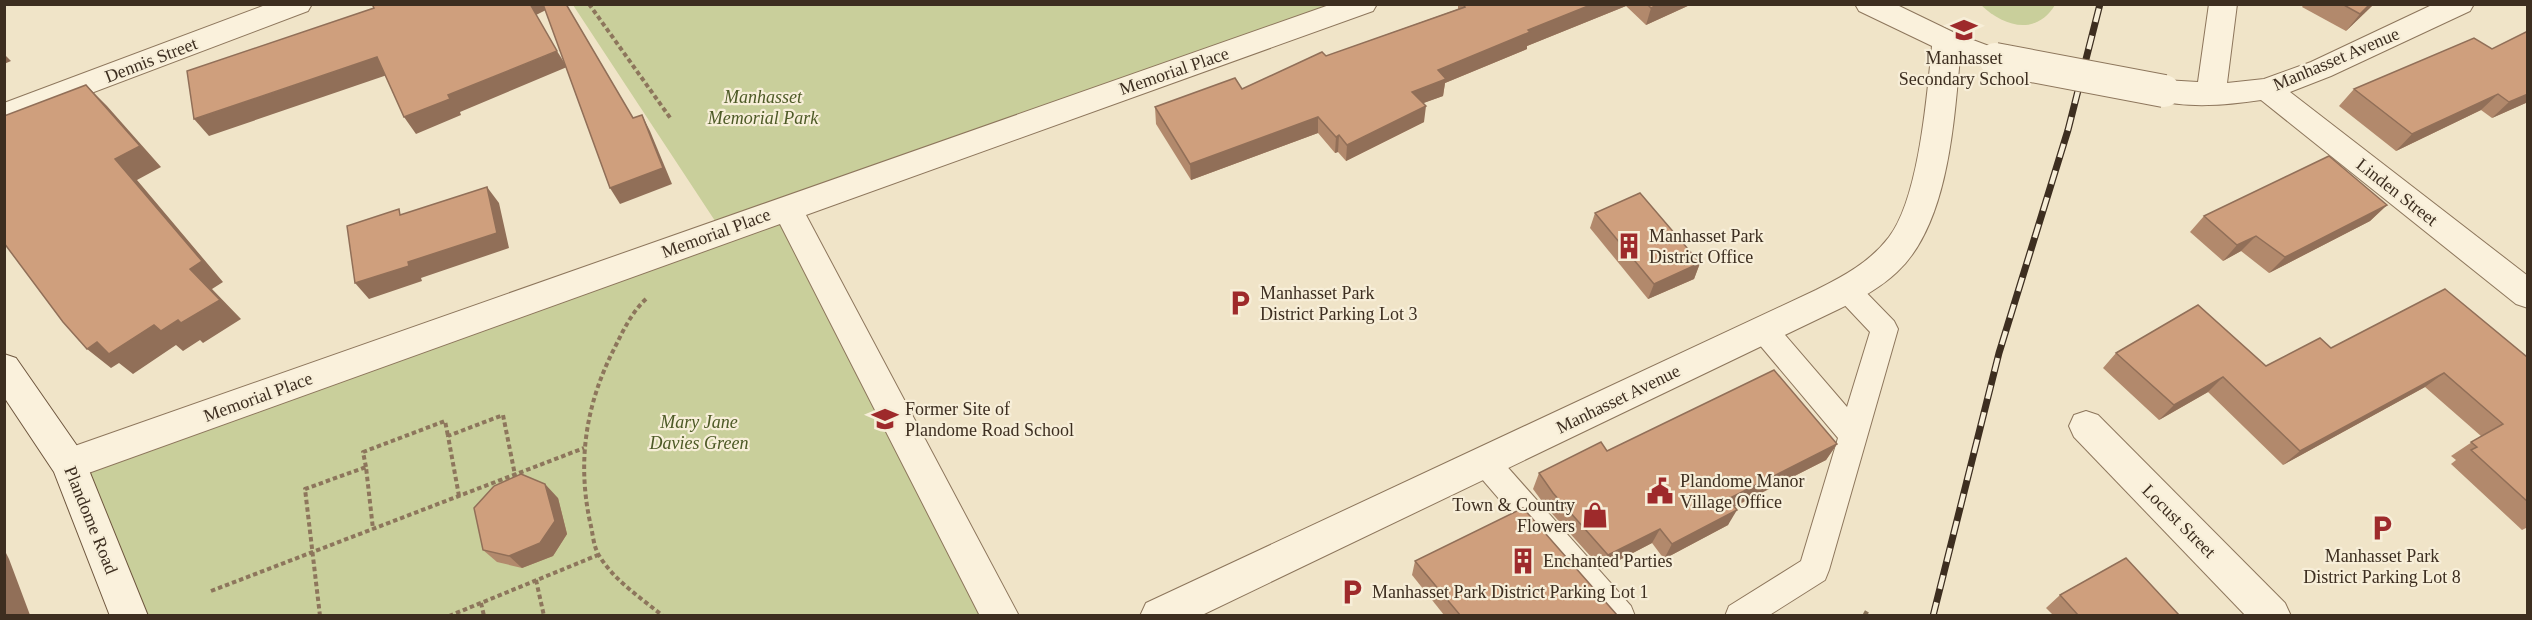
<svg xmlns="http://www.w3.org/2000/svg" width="2532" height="620" font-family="Georgia,serif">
  <rect width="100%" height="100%" fill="#f0e4c8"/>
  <g fill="#c9cf9b">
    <path d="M573,5H1350L787,208L1000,615H130L69,464L721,230Z"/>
    <path d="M1981,5H2055C2036,36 2004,27 1981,5Z"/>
  </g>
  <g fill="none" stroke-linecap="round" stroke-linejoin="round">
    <g stroke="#8d765c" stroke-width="2">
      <g id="lane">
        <path d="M1846,278L1855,281L1894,321L1898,329L1829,570L1825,580L1768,616H1725L1729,606L1801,561L1838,438L1753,337L1749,329L1753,321L1763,318L1773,321L1847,407L1870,332L1837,297L1833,289L1837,281Z"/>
        <path d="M1485,449L1495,453L1631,606L1635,616H1600L1475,471L1470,462L1475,453Z"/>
      </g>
    </g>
    <g stroke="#8d765c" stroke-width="2">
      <g id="street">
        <path d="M268,4H312L308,11L4,126V103Z"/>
        <path d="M1332,4H1377L1373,11L806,215L1019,616H980L780,224L69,480L56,475L51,464L56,453L69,448Z"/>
        <path d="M1855,4H1895L1957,34L2005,52L2009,59L2005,66L1995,69L1960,57C1954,123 1948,225 1897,272C1880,288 1860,299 1839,309L1200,616H1140L1146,603L1816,290C1844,276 1870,262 1889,237C1919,198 1927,95 1932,46L1859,11Z"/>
        <path d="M2209,4H2237L2227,83L2264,79L2311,62L2434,4H2474L2470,11L2331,76L2290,92L2528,276V308L2516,304L2261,100C2227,105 2187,109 2154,99L2149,91L2154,83L2164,80L2198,82Z"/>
        <path d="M2086,411L2098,415L2285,603L2291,616H2246L2074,437L2069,426L2074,415Z"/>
      </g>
    </g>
    <g stroke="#6f573f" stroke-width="2">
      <path id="secondary" d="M4,354L16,358L82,453L148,616H110L54,472L4,397Z"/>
    </g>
    <g stroke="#8d765c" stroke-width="4" stroke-dasharray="4.5 3" stroke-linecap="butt">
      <path d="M589,4L671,119"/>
      <path d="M646,299C631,313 623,331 614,349C586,404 577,461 590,522C593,533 593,547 600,557C615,581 641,598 663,616"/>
      <path d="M366,467L363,452L445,421L448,436"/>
      <path d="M459,496L448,436L503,415L515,475"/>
      <path d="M536,580L544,616"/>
      <path d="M211,591L584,448"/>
      <path d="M481,603L484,616"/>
      <path d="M1864,612L1871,616"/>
      <path d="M320,616L305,489L366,467L373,529"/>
      <path d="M449,616L598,555"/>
    </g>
    <use href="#lane" fill="#faf1dc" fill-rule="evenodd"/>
    <use href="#street" fill="#faf1dc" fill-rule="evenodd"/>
    <use href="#secondary" fill="#faf1dc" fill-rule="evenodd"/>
    <g stroke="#3d2e20" stroke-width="7">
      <path id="rail" d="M1933,616L1999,353L2068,130L2100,4"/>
    </g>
    <use href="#rail" stroke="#f7eed8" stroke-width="4.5" stroke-dasharray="14" stroke-linecap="butt"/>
    <g stroke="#8d765c" stroke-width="34" stroke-linecap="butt">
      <path id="street-bridge" d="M1995,59L2164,91"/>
    </g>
    <use href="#street-bridge" stroke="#faf1dc" stroke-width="32"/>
  </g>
  <g fill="#b2896c">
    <path d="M1458,4H1692L1646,25L1626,6L1527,46V49L1445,83L1443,96L1423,103L1424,122L1346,161L1338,152L1335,153L1318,133L1191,180L1156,124L1155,107L1242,89L1326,56L1458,9Z"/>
    <path d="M2304,4H2374L2346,31L2302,7Z"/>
    <path d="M2528,31V102L2492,118L2481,110L2396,151L2339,106L2354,89L2492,49Z"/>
    <path d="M2387,205L2370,221L2269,273L2241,251L2223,261L2190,232L2204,216Z"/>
    <path d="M1595,213L1700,263L1694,279L1648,299L1590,228Z"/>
    <path d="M2331,348L2526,356L2528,355V527L2522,530L2451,464L2456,460L2451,456L2481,436L2425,387L2283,465L2208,392L2159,420L2103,368L2116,353L2266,366Z"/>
    <path d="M1837,444L1826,460L1734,507L1728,525L1664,559L1652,543L1602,569L1547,508L1533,489L1539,473L1607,451Z"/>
    <path d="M558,498L567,534L553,556L522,568L497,562L483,550Z"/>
    <path d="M1415,561L1617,615H1444L1412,575Z"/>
    <path d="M2060,595L2179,615H2053L2046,608Z"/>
  </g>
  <g fill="#916f58">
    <path d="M530,4H543L546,10L536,15Z"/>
    <path d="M1593,4H1627L1626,6L1527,46V49L1445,83L1443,96L1410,108L1412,92L1438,70L1528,30Z"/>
    <path d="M1659,4H1692L1646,25L1651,8Z"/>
    <path d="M2370,4H2374L2346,31L2360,14Z"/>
    <path d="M557,51L567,67L460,112L461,115L416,134L404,117L448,95Z"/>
    <path d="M4,54L11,61L4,64Z"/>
    <path d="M377,57L390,74L209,136L194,119Z"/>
    <path d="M86,85L107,106L161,167L137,180L223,282L212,289L241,319L203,343L200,340L183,351L176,345L133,374L119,363L111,368L87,349L190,269L115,159Z"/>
    <path d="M2498,94L2481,110L2396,151L2412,134Z"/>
    <path d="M2528,94V102L2492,118L2509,102Z"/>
    <path d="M1426,106L1424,122L1346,161L1347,145Z"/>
    <path d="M642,115L650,131L672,184L620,204L610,188Z"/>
    <path d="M1318,117V133L1191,180L1190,164Z"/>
    <path d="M1339,135L1338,152L1335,153L1336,137Z"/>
    <path d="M487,187L499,203L509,248L421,278L422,281L369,299L355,283L408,262Z"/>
    <path d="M2387,205L2370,221L2269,273L2285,257Z"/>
    <path d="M2256,236L2241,251L2223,261L2237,245Z"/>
    <path d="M1700,263L1694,279L1648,299L1654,284Z"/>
    <path d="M2444,373L2425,387L2283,465L2300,451Z"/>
    <path d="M2223,377L2208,392L2159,420L2174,405Z"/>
    <path d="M1837,444L1826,460L1719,514L1728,499Z"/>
    <path d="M545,484L558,498L567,534L553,556L522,568L509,556Z"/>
    <path d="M1737,510L1728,525L1664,559L1672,544Z"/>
    <path d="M1660,529L1652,543L1602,569L1608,555Z"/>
    <path d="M4,549L9,559L30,615H6L4,611Z"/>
  </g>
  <g fill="#cf9f7d" stroke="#916f58" stroke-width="1.5">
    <path d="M376,4H530L557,51L448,95L450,99L404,117L377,57L194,119L187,71L374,8L373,6Z"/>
    <path d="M543,4H566L633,118L642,115L663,168L610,188Z"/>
    <path d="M1463,4H1593L1528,30L1530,32L1438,70L1446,79L1412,92L1426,106L1347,145L1339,135L1336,137L1318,117L1190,164L1155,107L1235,78L1242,89L1322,52L1326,56L1465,7Z"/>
    <path d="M1647,4H1659L1651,8Z"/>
    <path d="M2342,4H2370L2360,14Z"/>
    <path d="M2528,31V94L2509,102L2498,94L2412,134L2354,89L2474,38L2492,49Z"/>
    <path d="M86,85L140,146L115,159L202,261L190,269L220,300L181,323L178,320L161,331L154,325L109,354L97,342L87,349L63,322L4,243V116Z"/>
    <path d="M2329,156L2387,205L2285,257L2256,236L2237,245L2204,216Z"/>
    <path d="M487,187L497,233L408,262L409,266L355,283L347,226L399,209L400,215Z"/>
    <path d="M1640,193L1700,263L1654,284L1595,213Z"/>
    <path d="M2445,289L2526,356L2528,355V502L2471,450L2477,447L2471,442L2503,424L2444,373L2300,451L2223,377L2174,405L2116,353L2198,305L2266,366L2320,338L2331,348Z"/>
    <path d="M1774,370L1837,444L1728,499L1737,510L1672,544L1660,529L1608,555L1553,493L1539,473L1601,442L1607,451Z"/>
    <path d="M521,474L545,484L555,521L540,543L509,556L483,550L474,508L494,486Z"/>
    <path d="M1523,508L1617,615H1460L1415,561Z"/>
    <path d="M2126,558L2179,615H2078L2060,595Z"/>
  </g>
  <defs>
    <g id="school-bare" transform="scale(2.07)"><path d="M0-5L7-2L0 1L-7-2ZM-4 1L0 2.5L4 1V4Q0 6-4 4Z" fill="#9e2a2b" stroke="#f7eed8" stroke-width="2.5" paint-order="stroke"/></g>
    <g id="building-bare" transform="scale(2.07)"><path d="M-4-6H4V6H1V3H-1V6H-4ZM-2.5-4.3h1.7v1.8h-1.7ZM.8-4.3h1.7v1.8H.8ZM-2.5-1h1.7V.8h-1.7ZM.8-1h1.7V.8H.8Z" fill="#9e2a2b" stroke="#f7eed8" stroke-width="2.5" paint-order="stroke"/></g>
    <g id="parking-bare" transform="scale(2.07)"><path d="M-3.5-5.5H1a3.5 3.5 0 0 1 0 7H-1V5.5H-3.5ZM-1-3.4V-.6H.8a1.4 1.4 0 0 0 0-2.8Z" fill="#9e2a2b" stroke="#f7eed8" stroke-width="2.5" paint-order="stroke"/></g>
    <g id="civic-bare" transform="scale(2.07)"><path d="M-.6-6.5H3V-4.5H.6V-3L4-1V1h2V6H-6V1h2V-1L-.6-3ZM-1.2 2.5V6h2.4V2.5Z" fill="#9e2a2b" stroke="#f7eed8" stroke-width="2.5" paint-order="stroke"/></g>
    <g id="shop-bare" transform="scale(2.07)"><path d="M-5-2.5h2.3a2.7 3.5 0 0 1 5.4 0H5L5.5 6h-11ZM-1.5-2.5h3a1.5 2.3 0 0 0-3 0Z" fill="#9e2a2b" stroke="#f7eed8" stroke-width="2.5" paint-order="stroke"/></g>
  </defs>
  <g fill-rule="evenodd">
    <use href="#school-bare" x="1964" y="30"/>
    <use href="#building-bare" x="1629" y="246"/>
    <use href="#parking-bare" x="1240" y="303"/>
    <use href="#school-bare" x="885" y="419"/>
    <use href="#civic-bare" x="1660" y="491"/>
    <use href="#shop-bare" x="1595" y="515"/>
    <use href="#parking-bare" x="2382" y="528"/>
    <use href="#building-bare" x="1523" y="561"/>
    <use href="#parking-bare" x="1352" y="592"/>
  </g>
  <g text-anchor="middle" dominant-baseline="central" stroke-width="4.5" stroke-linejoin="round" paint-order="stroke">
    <g font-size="18" fill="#3d2e20" stroke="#f7eed8" text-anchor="start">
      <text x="1964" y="58" text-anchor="middle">Manhasset<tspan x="1964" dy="21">Secondary School</tspan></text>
      <text x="1649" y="236">Manhasset Park<tspan x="1649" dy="21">District Office</tspan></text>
      <text x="1260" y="293">Manhasset Park<tspan x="1260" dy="21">District Parking Lot 3</tspan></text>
      <text x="905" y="409">Former Site of<tspan x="905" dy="21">Plandome Road School</tspan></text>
      <text x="1680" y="481">Plandome Manor<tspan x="1680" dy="21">Village Office</tspan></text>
      <text x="1575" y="505" text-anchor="end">Town &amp; Country<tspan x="1575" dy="21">Flowers</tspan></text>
      <text x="2382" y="556" text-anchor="middle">Manhasset Park<tspan x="2382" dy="21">District Parking Lot 8</tspan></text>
      <text x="1543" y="561">Enchanted Parties</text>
      <text x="1372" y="592">Manhasset Park District Parking Lot 1</text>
    </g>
    <g font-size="18" fill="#3d2e20" stroke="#f7eed8">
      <text transform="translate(2336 59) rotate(-23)">Manhasset Avenue</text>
      <text transform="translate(151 60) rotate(-21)">Dennis Street</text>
      <text transform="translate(1174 71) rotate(-19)">Memorial Place</text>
      <text transform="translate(2397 192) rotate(38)">Linden Street</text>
      <text transform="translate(716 233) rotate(-20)">Memorial Place</text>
      <text transform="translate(258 397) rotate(-20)">Memorial Place</text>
      <text transform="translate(1618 399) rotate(-26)">Manhasset Avenue</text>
      <text transform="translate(91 520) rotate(68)">Plandome Road</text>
      <text transform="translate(2179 521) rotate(45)">Locust Street</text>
    </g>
    <g font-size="18" font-style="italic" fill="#4d5a26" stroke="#f7eed8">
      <text x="763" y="97">Manhasset<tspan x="763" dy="21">Memorial Park</tspan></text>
      <text x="699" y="422">Mary Jane<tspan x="699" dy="21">Davies Green</tspan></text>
    </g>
  </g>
  <rect width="2532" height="620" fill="none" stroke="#3d2e20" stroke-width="12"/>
</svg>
